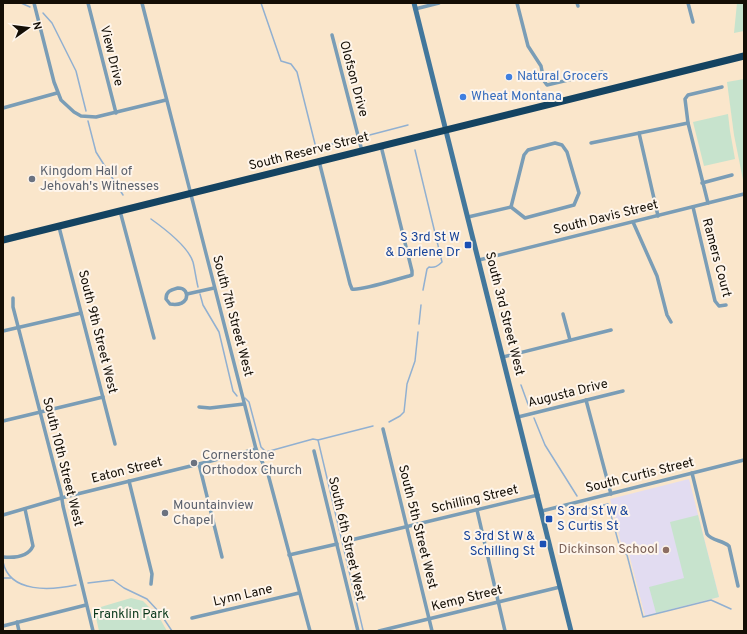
<svg xmlns="http://www.w3.org/2000/svg" width="747" height="634" font-family="Overpass,sans-serif">
  <rect width="100%" height="100%" fill="#fae6cb"/>
  <path fill="#e2dcf1" d="M689,479L719,597L645,616L629,554L622,547L610,499Z"/>
  <g fill="#c7e3cd">
    <path d="M737,3H744V31L734,33Z"/>
    <path d="M744,79V185L734,135L727,82Z"/>
    <path d="M728,114L730,131L735,159L704,166L693,122Z"/>
    <path d="M698,515L719,597L656,613L649,587L684,578L670,522Z"/>
    <path d="M131,598L143,601L159,617L167,631H99L94,609Z"/>
  </g>
  <g fill="none" stroke-linecap="round" stroke-linejoin="round">
    <g stroke="#91b0d1" stroke-width="1.5">
      <path d="M21,3L30,7"/>
      <path d="M261,3L281,61L291,64L297,72L316,148L355,138"/>
      <path d="M43,13L52,23L76,71L86,111"/>
      <path d="M88,121L96,152L123,195"/>
      <path d="M362,137L408,125"/>
      <path d="M415,150L442,262C438,266 435,268 429,267L427,269L423,290"/>
      <path d="M151,219C165,229 188,246 193,262C195,270 196,279 198,287"/>
      <path d="M200,294L203,305L219,332L233,391L237,396"/>
      <path d="M419,324L421,305"/>
      <path d="M521,385L529,407"/>
      <path d="M245,398L249,402L261,447L266,452L313,439L318,440L363,630"/>
      <path d="M534,418L545,445L577,496"/>
      <path d="M389,422L400,416L404,412L407,384L415,361L418,332"/>
      <path d="M318,440L373,426"/>
      <path d="M585,509L608,504L620,548L627,555L643,617L711,600L731,609"/>
      <path d="M3,562C10,594 52,590 76,585"/>
      <path d="M3,578H11"/>
      <path d="M88,583L113,580L124,588L147,599L160,613L172,631"/>
    </g>
    <g stroke="#7a9db6" stroke-width="3.5">
      <path d="M34,3L54,82L61,100L74,112L81,116L96,117L166,100"/>
      <path d="M88,3L116,113"/>
      <path d="M142,3L256,449L268,474L310,631"/>
      <path d="M517,3L528,46L541,66L544,81L547,85L602,72"/>
      <path d="M577,3L578,6"/>
      <path d="M688,3L693,22"/>
      <path d="M415,9L439,3"/>
      <path d="M332,35L362,151"/>
      <path d="M3,108L57,93"/>
      <path d="M639,133L658,216"/>
      <path d="M555,143L562,145L567,152L579,193L574,205L525,218L511,207L524,155L528,150Z"/>
      <path d="M591,143L688,123"/>
      <path d="M319,161L350,284L352,289C361,291 397,279 409,276L412,275V271L381,146"/>
      <path d="M702,183L732,175"/>
      <path d="M708,203L688,123L685,99L688,95L722,87"/>
      <path d="M693,207L715,301L719,306L726,305"/>
      <path d="M120,211L154,338"/>
      <path d="M468,217L511,207"/>
      <path d="M633,222L657,276L667,315L671,322"/>
      <path d="M59,227L115,444"/>
      <path d="M479,260L744,194"/>
      <path d="M178,288C185,288 188,293 186,299C183,304 176,305 170,304L166,299C166,291 171,290 178,288Z"/>
      <path d="M187,294L214,288"/>
      <path d="M13,298V307L61,493L63,506L93,631"/>
      <path d="M563,314L570,340"/>
      <path d="M3,331L81,313"/>
      <path d="M503,357L611,330"/>
      <path d="M586,400L611,494"/>
      <path d="M199,407L210,408L244,404"/>
      <path d="M518,417L623,391"/>
      <path d="M3,421L103,397"/>
      <path d="M383,429L432,631"/>
      <path d="M314,451L358,631"/>
      <path d="M199,464L222,557"/>
      <path d="M692,473L707,534C712,541 722,540 729,546L738,586"/>
      <path d="M129,481L152,574L151,584"/>
      <path d="M477,510L505,631"/>
      <path d="M542,511L744,460"/>
      <path d="M3,515L61,498L211,461L256,449"/>
      <path d="M347,541L538,495"/>
      <path d="M289,555L337,544"/>
      <path d="M3,557C14,558 28,557 33,546L25,509"/>
      <path d="M192,618L299,593"/>
      <path d="M17,622L19,631"/>
      <path d="M3,626L86,605"/>
      <path d="M379,631L560,587"/>
    </g>
    <path stroke="#42779c" stroke-width="5" d="M414,3L571,631"/>
    <path stroke="#144361" stroke-width="7" d="M3,240L744,56"/>
  </g>
  <g fill="#3f7fe0" stroke="#fef5eb" stroke-width="1.5">
    <circle cx="509" cy="77" r="4"/>
    <circle cx="463" cy="97" r="4"/>
  </g>
  <g fill="#6b7280" stroke="#fef5eb" stroke-width="1.5">
    <circle cx="32" cy="179" r="4"/>
    <circle cx="194" cy="463" r="4"/>
    <circle cx="165" cy="513" r="4"/>
  </g>
  <g fill="#1a4fb4" stroke="#fef5eb" stroke-width="1.5">
    <rect x="464" y="241" width="8" height="8" rx="2"/>
    <rect x="545" y="515" width="8" height="8" rx="2"/>
    <rect x="539" y="540" width="8" height="8" rx="2"/>
  </g>
  <circle fill="#8d6e63" stroke="#fef5eb" stroke-width="1.5" cx="666" cy="550" r="4"/>
  <g text-anchor="middle" dominant-baseline="central" stroke-width="4" stroke-linejoin="round" paint-order="stroke">
    <g font-size="13" fill="#140e05" stroke="#fef5eb">
      <text transform="translate(111 56) rotate(76)">View Drive</text>
      <text transform="translate(353 79) rotate(75)">Olofson Drive</text>
      <text transform="translate(309 152) rotate(-14)">South Reserve Street</text>
      <text transform="translate(606 218) rotate(-14)">South Davis Street</text>
      <text transform="translate(716 258) rotate(75)">Ramers Court</text>
      <text transform="translate(504 314) rotate(76)">South 3rd Street West</text>
      <text transform="translate(232 316) rotate(75)">South 7th Street West</text>
      <text transform="translate(97 332) rotate(76)">South 9th Street West</text>
      <text transform="translate(568 394) rotate(-14)">Augusta Drive</text>
      <text transform="translate(62 462) rotate(76)">South 10th Street West</text>
      <text transform="translate(127 471) rotate(-14)">Eaton Street</text>
      <text transform="translate(640 476) rotate(-14)">South Curtis Street</text>
      <text transform="translate(475 500) rotate(-13)">Schilling Street</text>
      <text transform="translate(417 527) rotate(76)">South 5th Street West</text>
      <text transform="translate(346 539) rotate(77)">South 6th Street West</text>
      <text transform="translate(243 596) rotate(-13)">Lynn Lane</text>
      <text transform="translate(467 599) rotate(-14)">Kemp Street</text>
    </g>
    <g font-size="13" fill="#366cbe" stroke="#fef5eb" text-anchor="start">
      <text x="517" y="77">Natural Grocers</text>
      <text x="471" y="97">Wheat Montana</text>
    </g>
    <g font-size="13" fill="#5b616d" stroke="#fef5eb" text-anchor="start">
      <text x="40" y="172">Kingdom Hall of<tspan x="40" dy="15">Jehovah's Witnesses</tspan></text>
      <text x="202" y="456">Cornerstone<tspan x="202" dy="15">Orthodox Church</tspan></text>
      <text x="173" y="506">Mountainview<tspan x="173" dy="15">Chapel</tspan></text>
    </g>
    <g font-size="13" fill="#164399" stroke="#fef5eb" text-anchor="end">
      <text x="460" y="238">S 3rd St W<tspan x="460" dy="15">&amp; Darlene Dr</tspan></text>
      <text x="557" y="512" text-anchor="start">S 3rd St W &amp;<tspan x="557" dy="15">S Curtis St</tspan></text>
      <text x="535" y="537">S 3rd St W &amp;<tspan x="535" dy="15">Schilling St</tspan></text>
    </g>
    <g font-size="13" fill="#785e54" stroke="#fef5eb" text-anchor="end">
      <text x="658" y="550">Dickinson School</text>
    </g>
    <g font-size="13" fill="#073619" stroke="#fef5eb">
      <text x="131" y="615">Franklin Park</text>
    </g>
  </g>
  <rect width="747" height="634" fill="none" stroke="#140e05" stroke-width="8"/>
  <g transform="translate(28 28) rotate(76)" stroke="#fef5eb" stroke-width="3" paint-order="stroke">
  <path d="M0-3L7 15L0 10L-7 15Z" fill="#140e05"/>
  <text y="-6" font-size="11" font-weight="bold" text-anchor="middle" fill="#140e05">N</text>
  </g>
</svg>
